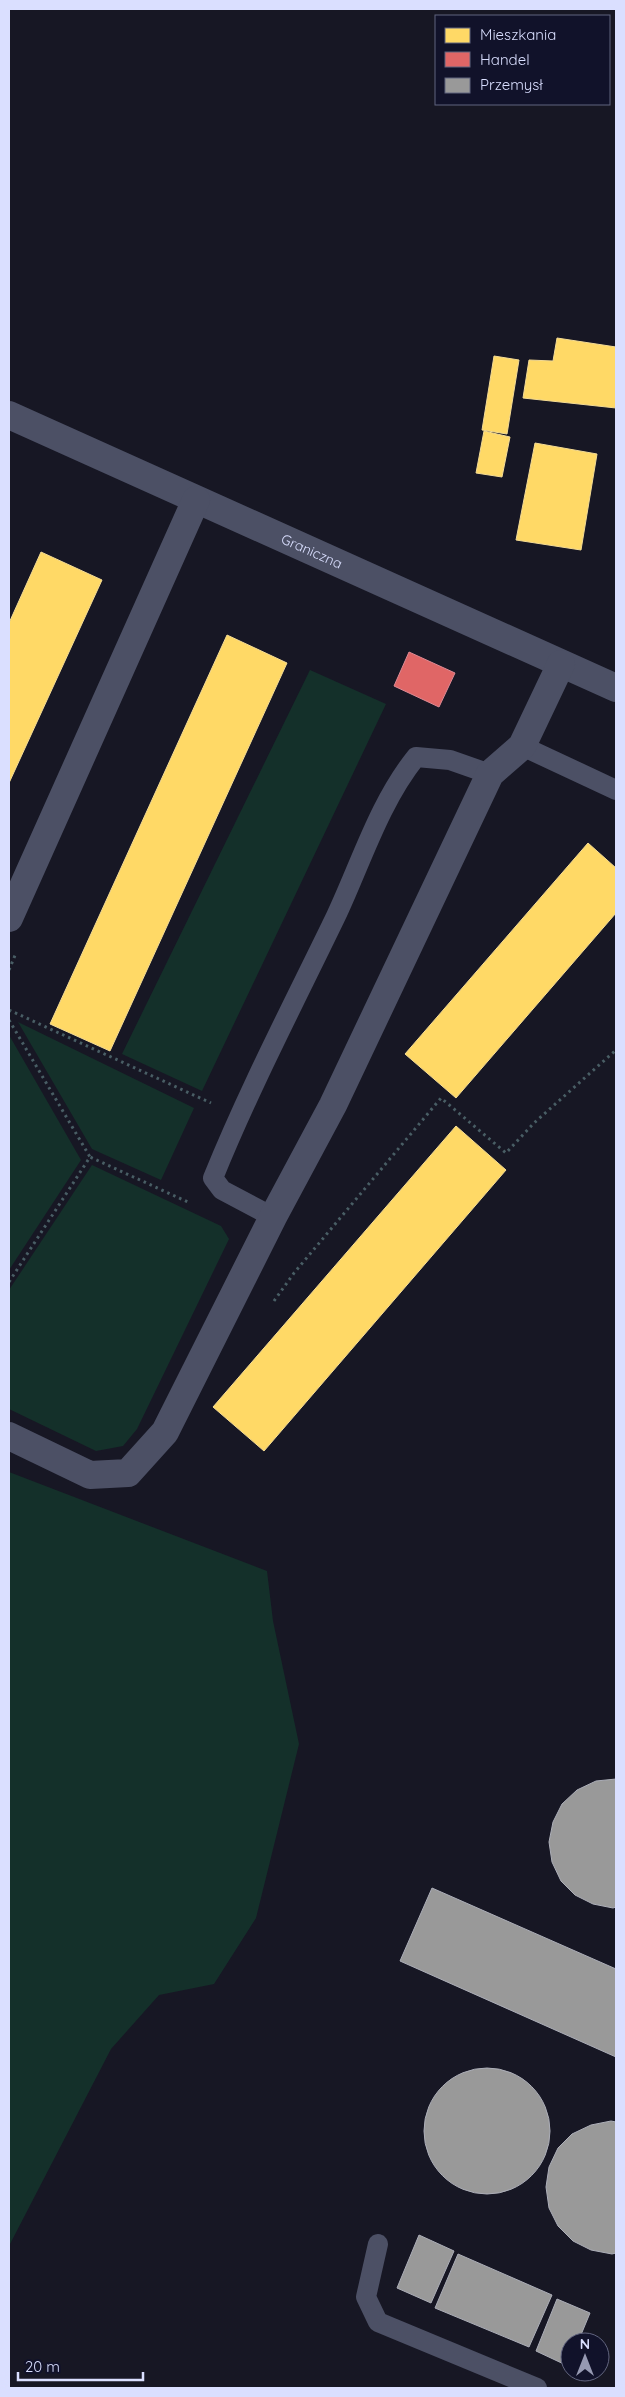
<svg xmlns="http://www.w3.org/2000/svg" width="625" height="2397" font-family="Quicksand,sans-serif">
  <rect width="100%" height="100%" fill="#171724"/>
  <g fill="#14302a">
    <path d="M310,670L386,704L202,1091L122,1054Z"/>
    <path d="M18,1022L194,1108L161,1180L92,1149Z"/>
    <path d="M9,1035L81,1160L9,1270Z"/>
    <path d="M92,1165L221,1226L229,1239L137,1429L123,1446L96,1451L9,1409V1290Z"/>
    <path d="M9,1472L267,1571L273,1621L299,1744L256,1918L214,1984L159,1995L111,2049L9,2246Z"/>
  </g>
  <g fill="#ffd966" stroke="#f4db94">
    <path d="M557,338L616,347V408L523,398L529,360L553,361Z"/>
    <path d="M494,356L519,360L507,434L482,430Z"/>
    <path d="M484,431L510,437L502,477L476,473Z"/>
    <path d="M535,443L597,454L581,550L516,540Z"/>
    <path d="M41,552L102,580L9,783V623Z"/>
    <path d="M227,635L287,663L110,1051L50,1024Z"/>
    <path d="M588,843L616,868V913L456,1098L405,1054Z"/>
    <path d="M456,1126L506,1170L264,1451L213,1407Z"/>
  </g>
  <path fill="#e06666" stroke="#de8a94" d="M409,652L455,673L439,707L394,686Z"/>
  <g fill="#999" stroke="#acaeb8">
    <path d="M616,1779V1907L613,1908L593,1904L575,1895L561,1881L552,1862L549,1842L553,1822L562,1804L577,1790L596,1781Z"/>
    <path d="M432,1888L616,1969V2057L400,1961Z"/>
    <circle cx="487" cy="2131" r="63"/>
    <path d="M611,2121L616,2122V2253L612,2254L591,2250L573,2241L558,2226L549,2208L546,2187L549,2167L558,2148L572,2134L591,2125Z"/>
    <path d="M419,2235L454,2251L431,2303L397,2288Z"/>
    <path d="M458,2254L552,2295L529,2347L435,2308Z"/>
    <path d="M557,2299L590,2313L578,2342H570L568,2366L536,2351Z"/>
  </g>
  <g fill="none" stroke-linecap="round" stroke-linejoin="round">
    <g stroke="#495e65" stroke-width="3" stroke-dasharray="2.5 4" stroke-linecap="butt">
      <path d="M9,970L16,953"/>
      <path d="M9,1010L211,1103"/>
      <path d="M9,1020L90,1157"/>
      <path d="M9,1282L90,1157L190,1203"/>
      <path d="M274,1301L294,1273L441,1098L506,1153L534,1123L616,1050"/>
    </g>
    <g stroke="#4c5065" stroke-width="20">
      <path d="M522,746L616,790"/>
      <path d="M273,1217L222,1190L213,1178C249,1089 294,1003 336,916C361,863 379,803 416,757L450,760L490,774"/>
      <path d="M378,2244L366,2297L378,2322L537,2388"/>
    </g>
    <g stroke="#4c5065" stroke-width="28">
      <path id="s1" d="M9,415L616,688"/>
      <path d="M9,918L196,500"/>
      <path d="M9,1436L90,1475L128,1473L165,1432L273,1217L333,1105L490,774L522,746L561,664"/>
    </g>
  </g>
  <g text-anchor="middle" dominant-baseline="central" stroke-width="5" stroke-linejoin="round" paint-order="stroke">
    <g font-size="14" fill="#dadfff" stroke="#11122a">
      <text stroke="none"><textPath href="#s1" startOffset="332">Graniczna</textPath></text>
    </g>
  </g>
  <rect width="625" height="2397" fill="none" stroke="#dadfff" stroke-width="20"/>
  <rect x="435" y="15" width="175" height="90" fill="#11122a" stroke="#61647f"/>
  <rect x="445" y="28" width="25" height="15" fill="#ffd966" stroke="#61647f"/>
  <text x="480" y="40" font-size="15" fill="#dadfff">Mieszkania</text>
  <rect x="445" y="52" width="25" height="15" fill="#e06666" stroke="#61647f"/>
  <text x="480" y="65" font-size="15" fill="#dadfff">Handel</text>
  <rect x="445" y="78" width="25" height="15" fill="#999999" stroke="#61647f"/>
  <text x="480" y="90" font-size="15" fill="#dadfff">Przemysł</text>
  <g transform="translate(585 2357)"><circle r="24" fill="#11122a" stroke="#61647f"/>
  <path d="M0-4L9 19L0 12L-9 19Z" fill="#9699b2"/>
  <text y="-8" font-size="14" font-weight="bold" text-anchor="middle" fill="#dadfff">N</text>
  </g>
  <path d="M18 2372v8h125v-8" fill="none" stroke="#dadfff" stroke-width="2.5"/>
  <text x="25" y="2372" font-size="15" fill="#dadfff" stroke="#11122a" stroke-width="4" paint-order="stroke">20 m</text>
</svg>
